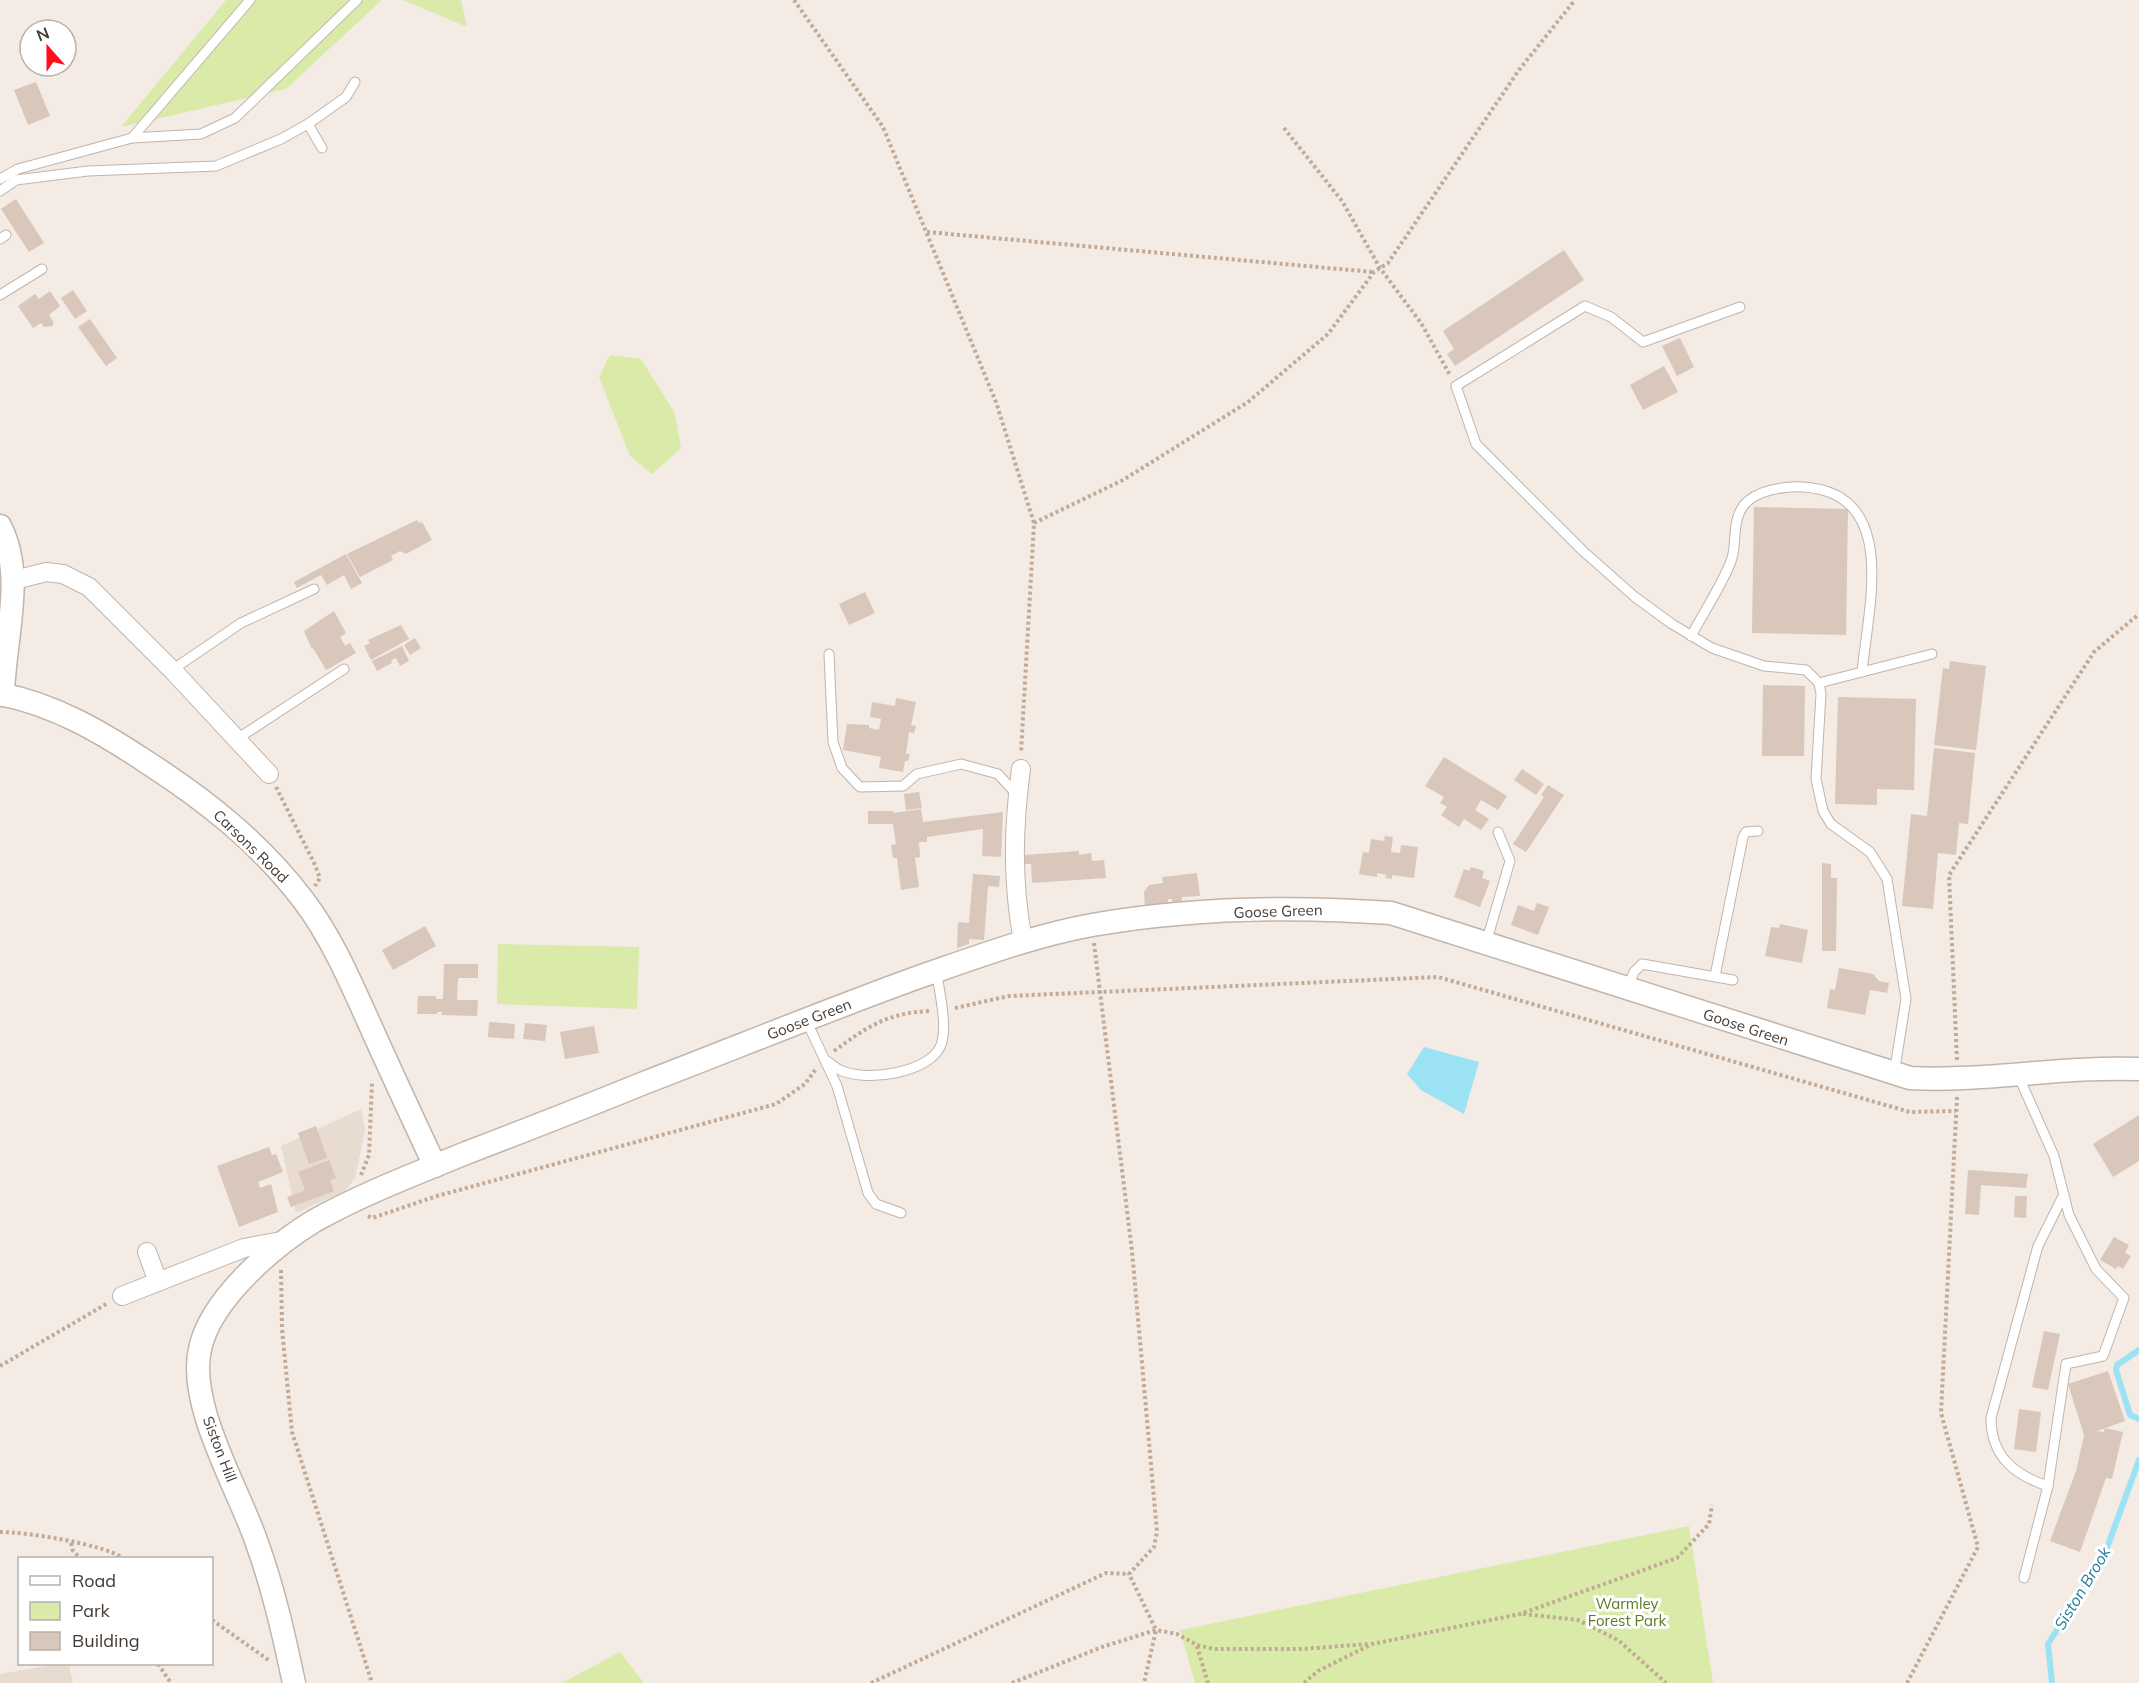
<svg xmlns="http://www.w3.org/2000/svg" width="2139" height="1683" font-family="Mulish,sans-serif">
  <rect width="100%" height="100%" fill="#f3ebe4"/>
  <g fill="#e8dcd1">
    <path d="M361,1109L365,1130L355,1178L345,1191L296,1213L281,1146Z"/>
    <path d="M58,1664H69L73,1683H0V1674Z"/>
  </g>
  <g fill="#daeba9">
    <path d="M226,0H382L286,89L121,127Z"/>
    <path d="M403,0H461L467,27Z"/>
    <path d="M610,355L641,359L675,413L681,448L652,474L630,456L599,377Z"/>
    <path d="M498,944L639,947L637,1009L497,1004Z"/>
    <path d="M1689,1526L1713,1683H1195L1180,1630Z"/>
    <path d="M620,1652L644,1683H562Z"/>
  </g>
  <path fill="#9be2f5" d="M1424,1047L1479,1062L1464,1114L1421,1090L1407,1074Z"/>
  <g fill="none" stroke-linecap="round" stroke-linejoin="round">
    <g stroke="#9be2f5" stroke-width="6">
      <path d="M2139,1350L2117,1365L2116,1370L2130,1415L2139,1419"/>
      <path d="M2052,1683L2048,1644L2104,1556L2139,1460"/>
    </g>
  </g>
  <g fill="#d9c7bb">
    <path d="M36,82L50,116L28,125L14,90Z"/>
    <path d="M16,199L44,243L29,252L1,209Z"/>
    <path d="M1564,250L1584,280L1455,366L1447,354L1454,349L1443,331Z"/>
    <path d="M73,290L87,311L75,319L61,298Z"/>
    <path d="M50,291L60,306L49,315L53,321V326L44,327L41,323L33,328L18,306L35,294L39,299Z"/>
    <path d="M90,319L117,358L106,366L78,327Z"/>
    <path d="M1680,338L1694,367L1677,376L1662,346Z"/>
    <path d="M1664,366L1678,392L1643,410L1630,385Z"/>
    <path d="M1754,507L1848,509L1846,635L1752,633Z"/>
    <path d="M417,520L419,523L422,522L432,540L406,554L400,551L391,556L393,560L360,577L347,554Z"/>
    <path d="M346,554L362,583L351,589L344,575L327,585L321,575L297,588L294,582Z"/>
    <path d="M865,592L875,613L849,625L839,604Z"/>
    <path d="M334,611L346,633L340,637L345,646L350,643L356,653L326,670L313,648L312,649L304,631Z"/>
    <path d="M401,625L409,639L371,660L364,646L370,643L368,640Z"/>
    <path d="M415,638L421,648L410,655L404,645Z"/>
    <path d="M402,646L409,661L400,666L396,658L391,660L392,663L377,671L372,661Z"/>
    <path d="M1950,661L1986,666L1976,750L1934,745L1943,668L1949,669Z"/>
    <path d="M1763,685L1805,686L1804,756H1762Z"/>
    <path d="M1838,697L1916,699L1914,790L1877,789V805L1835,804Z"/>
    <path d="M896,698L916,702L911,725L916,726L914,733L909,732L906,754H910L908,761H905L903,772L879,768L881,757L843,750L847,724L869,725V728L879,730L881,719L870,717L872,702L895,706Z"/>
    <path d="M1934,748L1975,753L1968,824L1959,823L1956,855L1938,853L1933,909L1902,906L1911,814L1927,816Z"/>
    <path d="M1444,757L1507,796L1498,810L1481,800L1475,810L1489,819L1481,830L1464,819L1459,827L1441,815L1447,807L1440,803L1444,797L1425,786Z"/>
    <path d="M1522,769L1544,784L1536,795L1514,780Z"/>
    <path d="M1548,785L1564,795L1526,852L1513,844L1544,797L1541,795Z"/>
    <path d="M919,792L922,808L906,810L904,794Z"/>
    <path d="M921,809L923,822L1003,812L1001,857L982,856L983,829L927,837V842H919L920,857L915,858L919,887L901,890L897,858H893L891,845L896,844L893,824H868V811H894L893,813Z"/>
    <path d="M1385,836L1393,837L1391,852L1400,853L1401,845L1418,847L1414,878L1392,875V879L1385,878L1387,875L1377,873V877L1359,874L1363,852L1369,853L1371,839L1384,841Z"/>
    <path d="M1079,851V855L1091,853L1092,861L1104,860L1106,878L1032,883L1031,864H1025L1024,855Z"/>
    <path d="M1822,863L1831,864V878H1837L1836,951H1822Z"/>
    <path d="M1471,867L1484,871L1482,878L1490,881L1480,907L1454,897L1464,869L1469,871Z"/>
    <path d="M1197,873L1200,896L1182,897V901L1172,902V899H1168V903L1145,906L1144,892L1149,885L1163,883L1162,877Z"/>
    <path d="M973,874L1000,876L999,887L988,886L984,940L969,939V944L957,948L958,922L969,923Z"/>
    <path d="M1537,903L1549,907L1538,935L1511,925L1518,905L1534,911Z"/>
    <path d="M1780,924L1808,930L1802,963L1765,956L1771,927L1779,928Z"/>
    <path d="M425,926L436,946L393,970L382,950Z"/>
    <path d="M444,964H478V978H458L457,1000H478L477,1016L441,1015L442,1012H437V1014H417L418,996H436V999H443Z"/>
    <path d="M1839,968L1873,974L1879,981L1889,983L1887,993L1870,990L1865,1015L1827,1008L1830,989L1835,990Z"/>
    <path d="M489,1022L515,1024L514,1039L488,1037Z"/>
    <path d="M525,1023L547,1025L545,1041L523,1039Z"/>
    <path d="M594,1026L599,1053L565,1059L560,1032Z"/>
    <path d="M2139,1115V1161L2113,1177L2093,1144Z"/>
    <path d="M316,1126L327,1158L309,1164L298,1133Z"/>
    <path d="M269,1147L272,1155L276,1154L283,1172L258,1182L260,1188L271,1184L278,1212L239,1227L217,1166Z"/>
    <path d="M329,1160L336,1178L330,1180L334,1191L291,1207L287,1197L305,1190L298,1172Z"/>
    <path d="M1968,1170L2028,1174L2026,1188L1981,1185L1979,1215L1965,1214Z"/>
    <path d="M2015,1196H2027L2026,1218L2014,1217Z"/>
    <path d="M2114,1237L2129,1245L2125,1253L2131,1256L2123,1269L2118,1266L2116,1269L2100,1260Z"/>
    <path d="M2044,1331L2060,1334L2048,1390L2032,1387Z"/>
    <path d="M2108,1371L2125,1421L2097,1431L2104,1432L2105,1428L2123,1432L2112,1479L2106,1478L2080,1552L2050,1541L2076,1471L2084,1435L2068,1384Z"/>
    <path d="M2019,1409L2041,1412L2036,1452L2014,1449Z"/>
  </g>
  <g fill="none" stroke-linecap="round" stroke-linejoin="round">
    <g stroke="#c2b4a9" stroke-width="11">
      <g id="service">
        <path d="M308,124L346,97L355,82"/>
        <path d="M132,138L250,0"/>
        <path d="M0,179L18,169L132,138L201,134L235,118L357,0"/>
        <path d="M0,191L16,180L88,171L216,166L281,139L308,124L322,148"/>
        <path d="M0,239L6,235"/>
        <path d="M0,295L42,269"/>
        <path d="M1740,307L1643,342L1611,317L1585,306L1456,386L1476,444L1583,551L1635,597L1672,624L1712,648L1764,666L1806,670L1819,683L1821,694L1816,779L1823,811L1831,824L1870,852L1887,879L1906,999L1894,1074"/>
        <path d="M1691,636C1701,617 1730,572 1733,554C1736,538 1733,519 1744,505C1756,490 1785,486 1803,487C1900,493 1868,607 1862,672"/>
        <path d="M829,654L833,742L842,768L860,787L903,786L917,774L961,764L998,774L1018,796"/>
        <path d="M172,670L241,623L314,589"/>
        <path d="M1819,683L1932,654"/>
        <path d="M237,739L344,669"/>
        <path d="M1486,943L1510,861L1498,832"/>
        <path d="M1715,976L1743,837L1746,832L1758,831"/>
        <path d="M1627,989L1634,972L1642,964L1733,980"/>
        <path d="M806,1020L837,1086L868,1193L876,1204L901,1213"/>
        <path d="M827,1061C830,1063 834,1067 838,1069C862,1083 934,1074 942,1042C947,1021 939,993 937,972"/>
        <path d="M2018,1075L2054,1156L2069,1215L2096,1269L2124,1298L2103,1356L2066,1364L2048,1486C2014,1475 1991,1456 1991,1418L2038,1246L2064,1194"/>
        <path d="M2024,1578L2048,1486"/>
      </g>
    </g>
    <g stroke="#c2b4a9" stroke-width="20">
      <g id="minor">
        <path d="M15,580L46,572L63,574L89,587L176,674L269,774"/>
        <path d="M1021,769C1013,829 1012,882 1023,941"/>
        <path d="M147,1252L158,1282"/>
        <path d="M122,1296L244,1248L287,1240"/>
      </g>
    </g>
    <g stroke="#c2b4a9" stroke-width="25">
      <g id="tertiary">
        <path d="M0,526C26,576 4,639 3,695"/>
        <path d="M0,694C54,704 103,733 148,763C207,801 261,844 304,901C332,938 351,983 370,1025C391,1072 413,1119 435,1166"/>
        <path d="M294,1683C284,1636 274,1591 258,1546C240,1491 187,1406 200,1349C210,1300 273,1246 314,1221C362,1194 415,1174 466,1153C526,1130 585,1107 644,1083C735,1048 825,1011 916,978C974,958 1032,936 1092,925C1189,908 1293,906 1391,913L1910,1078C1987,1082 2062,1066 2139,1069"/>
      </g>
    </g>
    <g stroke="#c2aa96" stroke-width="4" stroke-dasharray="3 3" stroke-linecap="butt">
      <path d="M794,0L883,127L996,402L1034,523L1021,753"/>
      <path d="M1284,128L1342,201L1380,268L1421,323L1450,375"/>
      <path d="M927,232L1373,272"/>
      <path d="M1034,523L1123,480L1248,402L1328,334L1374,272L1388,263L1519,70L1575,0"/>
      <path d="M276,787L315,865L320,878L315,886"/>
      <path d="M1094,943L1132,1251L1157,1532L1154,1547L1129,1574L1156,1630L1144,1683"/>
      <path d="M955,1008L1009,996L1438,977L1910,1112L1956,1111"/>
      <path d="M834,1051C867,1027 887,1013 929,1011"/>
      <path d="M1957,1060L1949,875L2094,652L2139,614"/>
      <path d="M361,1175L369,1155L372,1082"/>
      <path d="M368,1216L372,1218L437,1196L776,1104L805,1084L816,1069"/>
      <path d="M281,1270L282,1329L292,1432L372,1683"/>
      <path d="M0,1366L108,1303"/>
      <path d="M0,1532C27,1532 102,1544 123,1558"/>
      <path d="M71,1543L73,1551L80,1558"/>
      <path d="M1523,1614L1578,1620L1618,1640L1666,1683"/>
      <path d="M212,1620L270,1661"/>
      <path d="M1197,1646L1208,1683"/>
      <path d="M158,1664L171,1683"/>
      <path d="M871,1683L1106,1573L1129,1574"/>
      <path d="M1012,1683L1102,1647L1156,1630L1177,1634L1197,1645L1214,1649H1302L1368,1644"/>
      <path d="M1304,1683L1318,1671L1372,1644L1520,1614L1677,1558L1709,1524L1712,1505"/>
      <path d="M1907,1683L1978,1547L1941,1413L1957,1097"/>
    </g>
    <use href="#service" stroke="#fff" stroke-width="9"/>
    <use href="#minor" stroke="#fff" stroke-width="18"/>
    <use href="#tertiary" stroke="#fff" stroke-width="22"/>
  </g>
  <g text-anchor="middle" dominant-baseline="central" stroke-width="6" stroke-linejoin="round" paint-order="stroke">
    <g font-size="15" fill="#463b33" stroke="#fff">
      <text transform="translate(251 846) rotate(44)">Carsons Road</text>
      <text transform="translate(1278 911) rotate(-2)">Goose Green</text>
      <text transform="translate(809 1019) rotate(-21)">Goose Green</text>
      <text transform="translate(1746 1027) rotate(18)">Goose Green</text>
      <text transform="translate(220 1449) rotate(69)">Siston Hill</text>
    </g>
    <g font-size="15" fill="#567b23" stroke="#fff">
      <text x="1627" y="1603">Warmley<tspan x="1627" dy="17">Forest Park</tspan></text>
    </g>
    <g font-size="16" font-style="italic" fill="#217d97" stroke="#fff">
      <text transform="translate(2082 1588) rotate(-59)">Siston Brook</text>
    </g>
  </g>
  <rect x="18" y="1557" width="195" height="108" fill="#ffffff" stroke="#b5b1ad" stroke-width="1.5"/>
  <rect x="30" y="1576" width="30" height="9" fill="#ffffff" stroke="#b5b1ad" stroke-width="1.5"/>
  <text x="72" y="1587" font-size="18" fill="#463b33">Road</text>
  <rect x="30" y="1602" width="30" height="18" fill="#daeba9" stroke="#b5b1ad" stroke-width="1.5"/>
  <text x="72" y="1617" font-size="18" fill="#463b33">Park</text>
  <rect x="30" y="1632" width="30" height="18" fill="#d9c7bb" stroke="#b5b1ad" stroke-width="1.5"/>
  <text x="72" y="1647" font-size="18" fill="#463b33">Building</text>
  <g transform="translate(48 48) rotate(339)"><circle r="28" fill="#ffffff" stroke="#b5b1ad" stroke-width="1.5"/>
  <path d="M0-4.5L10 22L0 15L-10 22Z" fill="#ff0f1b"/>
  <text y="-9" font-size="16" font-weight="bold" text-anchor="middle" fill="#463b33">N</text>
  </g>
</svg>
